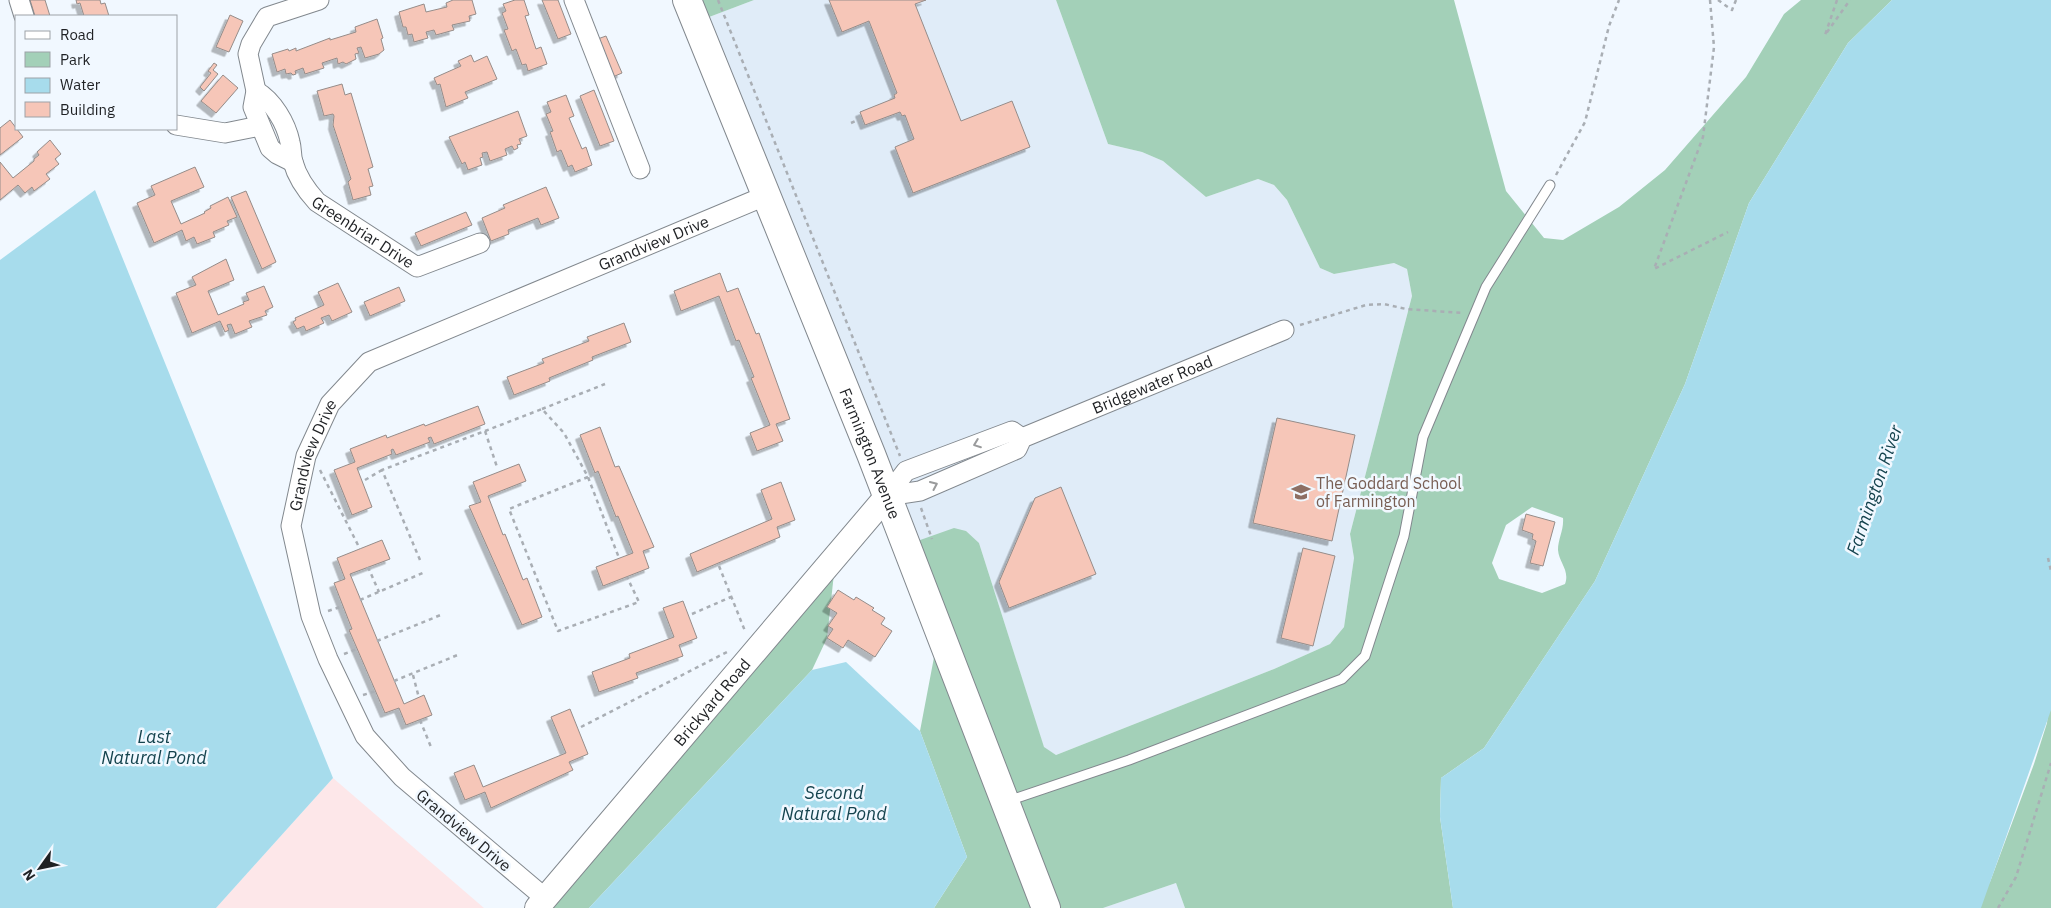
<svg xmlns="http://www.w3.org/2000/svg" width="2051" height="908" font-family="'IBM Plex Sans',sans-serif">
  <defs>
    <filter id="shadow"><feDropShadow dx="-4.5" dy="4.5" stdDeviation="0" flood-color="#0004"/></filter>
  </defs>
  <rect width="100%" height="100%" fill="#f1f8ff"/>
  <g fill="#e0ecf8">
    <path d="M754,0H1056L1108,144L1142,152L1163,161L1206,197L1258,179L1274,185L1287,200L1320,268L1334,274L1394,263L1407,269L1412,296L1350,534L1354,558L1344,627L1330,644L1274,669L1056,755L1044,748L979,543L906,545L696,22Z"/>
    <path d="M1176,883L1185,908H1103Z"/>
  </g>
  <path fill="#fde7e9" d="M333,778L484,908H216Z"/>
  <g fill="#a3d0b8" fill-rule="evenodd">
    <path d="M687,0H754L696,22Z"/>
    <path d="M1056,0H1454L1506,191L1544,238L1563,240L1619,207L1665,170L1746,77L1784,14L1801,0H1892L1848,43L1749,203L1685,384L1595,581L1484,748L1441,778L1440,817L1453,908H1185L1176,883L1103,908H934L967,857L920,731L939,631L906,545L954,528L966,531L979,543L1044,747L1056,755L1274,669L1330,644L1344,627L1354,558L1350,534L1412,296L1407,269L1394,263L1334,274L1320,268L1287,200L1274,185L1258,179L1206,197L1163,161L1142,152L1108,144ZM1532,507L1563,518C1564,530 1558,539 1558,550C1559,563 1570,570 1565,584L1542,593L1499,579L1492,563L1506,525Z"/>
    <path d="M836,555L827,638L812,670L589,908H537Z"/>
    <path d="M2051,683V908H1974L1990,882L2034,764L2047,723Z"/>
  </g>
  <g fill="#a7dcec">
    <path d="M1892,0H2051V710L1981,908H1453L1440,817L1441,778L1484,748L1595,581L1685,384L1749,203L1848,43Z"/>
    <path d="M95,190L333,778L216,908H0V260Z"/>
    <path d="M846,662L920,731L967,857L934,908H589L812,670Z"/>
  </g>
  <g fill="#f6c6b8" stroke="#958c89" filter="url(#shadow)">
    <path d="M30,0H45L50,16H35Z"/>
    <path d="M76,0H100L101,4L105,3L109,16H84L80,3L77,4Z"/>
    <path d="M453,0H472L476,14L469,16L470,21L452,25L454,30L436,35L434,30L426,32L428,38L414,42L412,34L408,35L406,27H403L399,12L424,4L426,12L447,7L446,3Z"/>
    <path d="M515,0H524L529,15L525,16L536,49L541,47L547,64L528,71L526,64L522,65L516,49L512,51L504,30L508,29L502,13L506,11L503,4Z"/>
    <path d="M542,0H558L571,34L558,39Z"/>
    <path d="M829,0H926L915,4L961,121L1012,101L1030,147L913,193L895,147L914,139L905,115L902,116L900,112L865,125L860,112L895,98L894,95L897,93L869,21L842,32Z"/>
    <path d="M230,15L243,21L229,52L216,47Z"/>
    <path d="M377,19L383,38L381,39L384,50L379,54L365,58L361,47L357,48L359,53L355,54L356,59L346,64L343,62L338,64L337,58L322,63L324,68L305,74L303,68L295,71L296,74L293,75L291,73L286,74L285,69L277,72L272,54L288,49L289,51L296,48V51L330,38V40L356,32L355,27Z"/>
    <path d="M606,36L622,73L608,79L592,41Z"/>
    <path d="M471,55L474,62L487,56L497,79L465,92L468,98L446,107L440,84L437,85L434,78L461,66L458,61Z"/>
    <path d="M214,63L217,65L213,70L218,74L204,91L200,87L211,73L208,71Z"/>
    <path d="M223,75L238,88L216,113L201,101Z"/>
    <path d="M342,84L345,95L351,93L373,167L368,169L373,186L369,187L371,195L353,200L348,182L351,179L333,125L334,116L333,114L324,116L317,91Z"/>
    <path d="M594,90L614,141L600,146L580,96Z"/>
    <path d="M566,95L574,116L569,118L582,149L586,147L592,165L575,172L572,165L568,167L561,150L557,152L550,132L553,131L546,114L551,112L547,102Z"/>
    <path d="M518,111L527,136L519,139L521,144L517,145L518,148L514,150L512,146L505,149L507,155L490,161L487,152L482,153L483,157L480,158L482,165L468,170L465,162L462,164L449,137Z"/>
    <path d="M10,120L23,137L0,155V128Z"/>
    <path d="M50,140L61,154L55,159L59,164L46,174L50,179L34,191L32,187L25,193L18,185L0,200V162L13,178L34,161V159L39,155L37,152Z"/>
    <path d="M195,167L204,187L171,201L181,224L205,213L204,212L211,208L210,206L228,197L237,217L227,221L229,225L213,232L215,237L197,244L194,237L186,241L182,230L154,243L137,203L155,195L151,186Z"/>
    <path d="M546,187L559,218L541,225L538,218L508,230L509,234L491,241L482,218L505,208L503,205Z"/>
    <path d="M246,191L276,262L262,269L231,197Z"/>
    <path d="M466,212L472,225L421,246L415,233Z"/>
    <path d="M226,259L234,280L208,291L218,315L244,304L243,302L249,300L246,293L264,286L273,307L265,311L267,315L249,321L252,327L235,334L231,324L227,325L229,330L225,332L220,321L192,333L176,293L196,285L192,277Z"/>
    <path d="M720,273L727,292L738,288L756,334L759,333L790,419L776,424L783,441L757,451L750,433L770,425L751,378L754,377L739,340L736,341L719,296L681,311L674,291Z"/>
    <path d="M338,283L352,312L332,321L329,315L321,318L324,323L306,331L304,326L297,329L293,322L296,320L295,318L324,305L318,292Z"/>
    <path d="M399,287L405,301L370,316L364,302Z"/>
    <path d="M624,323L631,342L592,357L593,360L549,378L550,381L514,395L507,377L544,363L542,359L589,341L587,337Z"/>
    <path d="M478,406L485,424L434,444L431,437L428,438L430,442L396,455L393,449L391,450L392,454L357,468L372,507L352,515L334,470L355,462L350,449L386,435L387,438L424,424L425,426Z"/>
    <path d="M1277,418L1355,435L1332,541L1253,523Z"/>
    <path d="M600,427L615,467L619,466L654,547L643,551L649,568L603,586L596,567L633,553L618,516L616,517L598,471L595,473L580,435Z"/>
    <path d="M519,464L526,481L488,496L503,535L505,534L523,580L527,578L542,617L522,625L469,506L481,502L473,482Z"/>
    <path d="M781,482L795,520L777,527L780,537L697,572L690,554L772,519L761,490Z"/>
    <path d="M1061,487L1096,574L1009,608L999,582L1035,498Z"/>
    <path d="M1526,514L1555,522L1543,566L1530,563L1536,541L1532,539L1533,534L1522,530Z"/>
    <path d="M382,540L390,559L350,574L404,704L424,695L432,715L406,725L399,708L385,713L349,630L352,629L334,583L345,579L337,558Z"/>
    <path d="M1303,548L1335,556L1313,646L1281,638Z"/>
    <path d="M838,590L854,600L856,597L874,608L872,610L885,618L881,624L892,631L875,657L848,640L843,648L827,638L833,629L828,626L837,613L827,607Z"/>
    <path d="M683,601L697,638L679,645L683,656L636,673L638,678L599,692L592,672L630,658L629,654L674,637L663,608Z"/>
    <path d="M570,709L588,754L569,762L573,770L491,808L485,792L465,800L454,773L474,765L483,787L566,753L551,717Z"/>
  </g>
  <g fill="none" stroke-linecap="round" stroke-linejoin="round">
    <g stroke="#82888e" stroke-width="11">
      <path id="service" d="M1008,801L1129,760L1342,679L1365,656L1404,536L1423,437L1486,287L1550,185"/>
    </g>
    <g stroke="#82888e" stroke-width="21">
      <g id="minor">
        <path d="M19,0L24,16"/>
        <path d="M574,0L640,169"/>
        <path id="s1" d="M256,91C273,101 286,123 290,142C292,149 291,156 293,162C297,177 307,191 317,202L417,267L480,243"/>
        <path d="M176,125L225,133L260,126"/>
        <path d="M293,162L277,154L270,148L253,107L256,91L248,54L251,44L267,17L319,0"/>
        <path id="s2" d="M887,496L920,491L1017,449L1022,438L1284,330"/>
        <path d="M887,496L906,471L1012,431L1022,438"/>
        <path id="s3" d="M545,898L402,777L365,736L328,659L311,616L291,526L306,456L330,404L369,362L765,196"/>
      </g>
    </g>
    <g stroke="#82888e" stroke-width="26">
      <g id="tertiary">
        <path id="s4" d="M537,908L887,496"/>
      </g>
    </g>
    <g stroke="#82888e" stroke-width="30">
      <g id="primary">
        <path id="s5" d="M687,0L871,454L1046,908"/>
      </g>
    </g>
    <g stroke="#a9aeb4" stroke-width="2.5" stroke-dasharray="4 4" stroke-linecap="butt">
      <path d="M718,0L900,456"/>
      <path d="M1710,0L1714,47L1703,137L1654,269L1728,232"/>
      <path d="M1718,0L1732,10L1736,0"/>
      <path d="M1837,0L1825,35L1850,0"/>
      <path d="M851,123L862,118"/>
      <path d="M1556,175L1585,122L1609,26L1619,0"/>
      <path d="M1300,325L1366,305L1384,304L1406,309L1463,313"/>
      <path d="M542,409L605,384"/>
      <path d="M485,431L542,409L564,433L588,477L619,558"/>
      <path d="M320,470L360,549"/>
      <path d="M588,477L509,509L558,631L639,602L627,577"/>
      <path d="M365,480L382,470"/>
      <path d="M921,508L932,539"/>
      <path d="M2048,558L2051,571"/>
      <path d="M420,560L382,470L485,431L497,467"/>
      <path d="M719,566L745,631"/>
      <path d="M368,567L379,592"/>
      <path d="M360,600L425,572"/>
      <path d="M328,611L343,606"/>
      <path d="M692,614L731,597"/>
      <path d="M377,641L443,614"/>
      <path d="M344,654L357,649"/>
      <path d="M413,675L419,698"/>
      <path d="M394,681L460,654"/>
      <path d="M363,695L376,691"/>
      <path d="M420,720L431,747"/>
      <path d="M581,727L727,652"/>
      <path d="M1998,908L2016,877L2051,763"/>
    </g>
    <use href="#service" stroke="#fff" stroke-width="9"/>
    <use href="#minor" stroke="#fff" stroke-width="19"/>
    <use href="#tertiary" stroke="#fff" stroke-width="24"/>
    <use href="#primary" stroke="#fff" stroke-width="28"/>
  </g>
  <defs><path id="oneway-chevron" d="M-2-3.5L2.5 0L-2 3.5" fill="none" stroke-width="1.6" stroke-linecap="round" stroke-linejoin="round" transform="scale(1.25)"/></defs>
  <g stroke="#9a9b9c">
    <use href="#oneway-chevron" transform="translate(977 444) rotate(159)"/>
    <use href="#oneway-chevron" transform="translate(934 485) rotate(-24)"/>
  </g>
  <defs>
    <g id="school-bare" transform="scale(1.5)"><path d="M0-5L7-2L0 1L-7-2ZM-4 1L0 2.5L4 1V4Q0 6-4 4Z" fill="#8d6e63" stroke="#f1f8ff" stroke-width="2.5" paint-order="stroke"/></g>
  </defs>
  <g fill-rule="evenodd">
    <use href="#school-bare" x="1301" y="492"/>
  </g>
  <g text-anchor="middle" dominant-baseline="central" stroke-width="5" stroke-linejoin="round" paint-order="stroke">
    <g font-size="16" fill="#1f2124" stroke="#f1f8ff">
      <text stroke="none"><textPath href="#s1" startOffset="185">Greenbriar Drive</textPath></text>
      <text stroke="none"><textPath href="#s3" startOffset="961">Grandview Drive</textPath></text>
      <text stroke="none"><textPath href="#s2" startOffset="292">Bridgewater Road</textPath></text>
      <text stroke="none"><textPath href="#s5" startOffset="489">Farmington Avenue</textPath></text>
      <text stroke="none"><textPath href="#s3" startOffset="541">Grandview Drive</textPath></text>
      <text stroke="none"><textPath href="#s4" startOffset="270">Brickyard Road</textPath></text>
      <text transform="translate(464 830) rotate(40)">Grandview Drive</text>
    </g>
    <g font-size="16" fill="#785e54" stroke="#f1f8ff" text-anchor="start">
      <text x="1316" y="483">The Goddard School<tspan x="1316" dy="18">of Farmington</tspan></text>
    </g>
    <g font-size="18" font-style="italic" fill="#14434e" stroke="#f1f8ff">
      <text transform="translate(1874 490) rotate(-71)">Farmington River</text>
      <text x="154" y="736">Last<tspan x="154" dy="21">Natural Pond</tspan></text>
      <text x="834" y="792">Second<tspan x="834" dy="21">Natural Pond</tspan></text>
    </g>
  </g>
  <rect x="15" y="15" width="162" height="115" fill="#f1f8ff" stroke="#9da2a7"/>
  <rect x="25" y="31" width="25" height="8" fill="#ffffff" stroke="#9da2a7"/>
  <text x="60" y="40" font-size="15" fill="#1f2124">Road</text>
  <rect x="25" y="52" width="25" height="15" fill="#a3d0b8" stroke="#9da2a7"/>
  <text x="60" y="65" font-size="15" fill="#1f2124">Park</text>
  <rect x="25" y="78" width="25" height="15" fill="#a7dcec" stroke="#9da2a7"/>
  <text x="60" y="90" font-size="15" fill="#1f2124">Water</text>
  <rect x="25" y="102" width="25" height="15" fill="#f6c6b8" stroke="#9da2a7"/>
  <text x="60" y="115" font-size="15" fill="#1f2124">Building</text>
  <g transform="translate(40 868) rotate(237)" stroke="#f1f8ff" stroke-width="4" paint-order="stroke">
  <path d="M0-4L9 19L0 12L-9 19Z" fill="#1f2124"/>
  <text y="-8" font-size="14" font-weight="bold" text-anchor="middle" fill="#1f2124">N</text>
  </g>
</svg>
